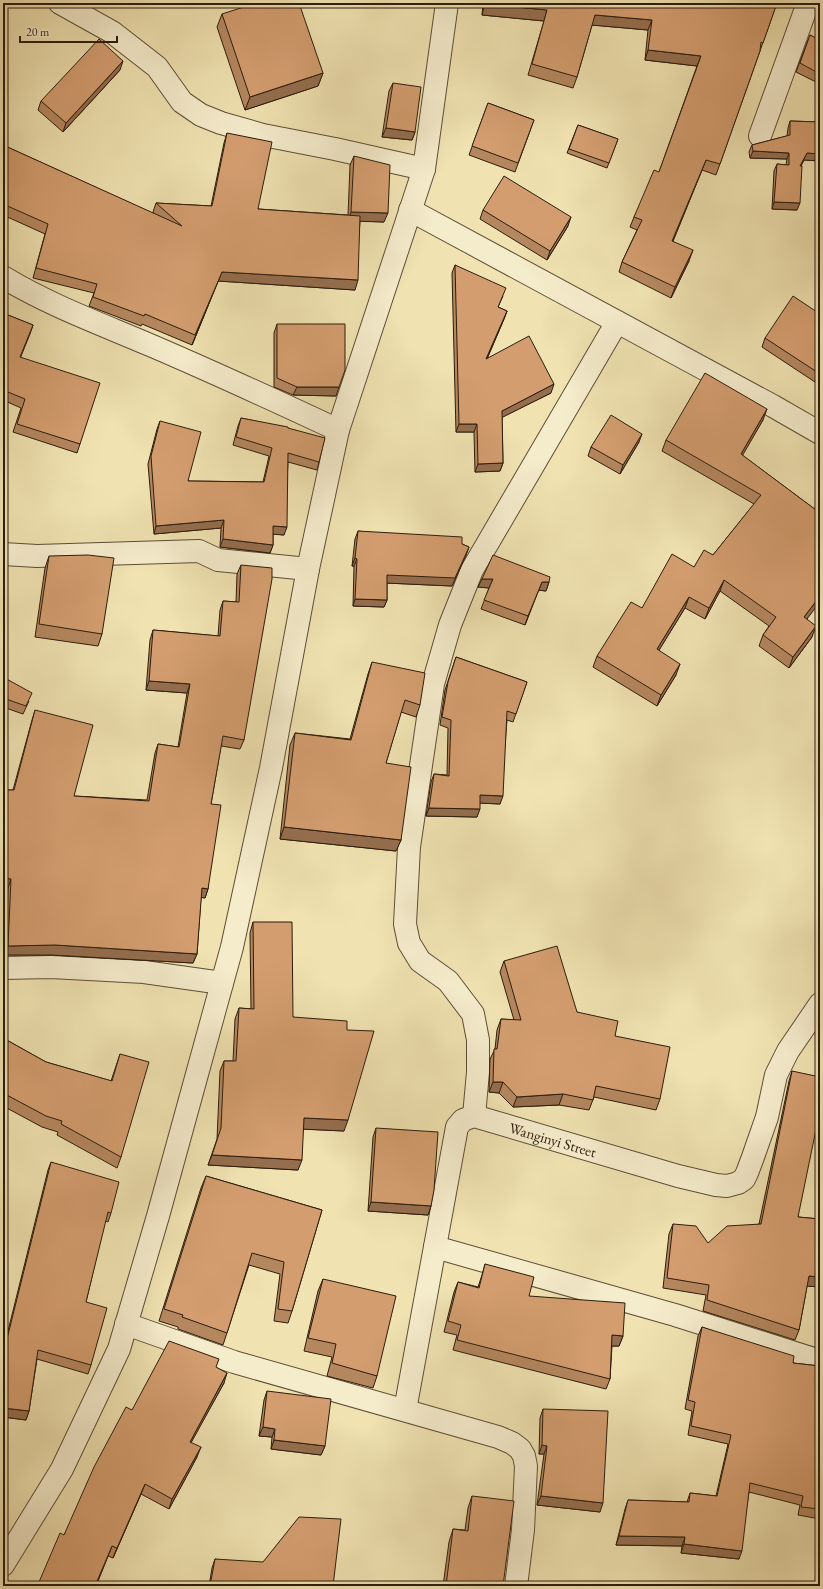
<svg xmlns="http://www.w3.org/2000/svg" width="823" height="1589" font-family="'EB Garamond',serif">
  <rect width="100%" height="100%" fill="#f0e2b1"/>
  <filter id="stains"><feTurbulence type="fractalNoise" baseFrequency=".005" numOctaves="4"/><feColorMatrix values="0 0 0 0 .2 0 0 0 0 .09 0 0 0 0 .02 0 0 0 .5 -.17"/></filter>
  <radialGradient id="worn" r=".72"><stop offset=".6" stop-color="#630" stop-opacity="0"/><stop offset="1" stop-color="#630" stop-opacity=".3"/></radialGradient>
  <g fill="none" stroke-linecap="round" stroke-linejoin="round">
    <g stroke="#5d4e35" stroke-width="24">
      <g id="minor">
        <path d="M60,3L112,32L157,67L182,102L201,115L221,123L263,135L335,149L424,169"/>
        <path d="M760,136L808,3"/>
        <path d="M410,210L773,406L820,433"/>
        <path d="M3,277C49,305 101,324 150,345C213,372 276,401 338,430"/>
        <path d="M3,554L37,556L199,551L218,560L308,569"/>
        <path d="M3,968L51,967L144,972L222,983"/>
        <path d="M474,1116L478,1072V1040L473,1014L448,981L420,961L409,943L405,924L409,847L433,684L450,625L472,570L617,322"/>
        <path d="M435,1247L675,1315L820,1361"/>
        <path d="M126,1324L234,1362L498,1437L512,1443L520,1449L524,1456L526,1466L523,1530L516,1586"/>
        <path id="s1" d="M405,1410L457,1127L463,1120L474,1116L678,1176L716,1185L727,1186L738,1183L744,1179L747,1173L753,1157L767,1117L776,1075L788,1051L820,1004"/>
        <path d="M3,1565L62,1469L119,1349L158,1216L232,947L271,768L308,569L338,430L424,169L447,3"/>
      </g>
    </g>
    <use href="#minor" stroke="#f5eccc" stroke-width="22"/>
  </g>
  <g fill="#b5875f" stroke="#2c1c0c">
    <path d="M483,3H777L716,175L702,170L673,241L689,261L671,298L619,272L622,262L637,230L630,227L634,217L659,172L697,66L645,60L648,30L592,25L577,77L573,88L528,75L544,21L482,15Z"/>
    <path d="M222,14L323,73L318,86L245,110L217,27Z"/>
    <path d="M810,35L820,40V84L796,72Z"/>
    <path d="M120,70L63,132L38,110L41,101Z"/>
    <path d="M393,83L415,132L412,140L382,137L389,91Z"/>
    <path d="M488,103L534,120L515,172L469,155Z"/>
    <path d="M790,121L820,122V161L804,160L801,166L797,210L772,209L774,171L777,164L786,165L787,159L750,158L749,152L752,145L787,136L788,128Z"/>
    <path d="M578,125L618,139L607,168L567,153Z"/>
    <path d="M227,133L258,209L348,215L350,165L354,156L384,222L360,221L355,290L218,281L192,345L142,324L141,326L89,306L94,293L33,278L45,234L3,215V145L154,214L153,212L156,203L211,206L224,143Z"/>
    <path d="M483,210L568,226L547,260L480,219Z"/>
    <path d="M455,265L503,296L498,307L507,311L504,319L487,359L551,393L502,417L503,463L500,471L475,472L474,432H456L452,273Z"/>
    <path d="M3,313L33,325L20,358L80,444L77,453L13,432L21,408L3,400Z"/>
    <path d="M820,314V382L818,384L762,347L765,338Z"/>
    <path d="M277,324L336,396L293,395L274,387V333Z"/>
    <path d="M241,418L288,428L319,462L317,470L288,462L284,535L273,534V545L270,553L220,547L221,528L154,534L148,464L157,429L160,421L188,481L263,482L269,456L233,445L238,426Z"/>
    <path d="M763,420L742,455L820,513L807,619L812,637L789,668L759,646L763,635L769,626L720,591L705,619L685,608L659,650L676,675L657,706L593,667L597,656L642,608L694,567L713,555L754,504L662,451L666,440Z"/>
    <path d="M639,442L620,474L588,456L591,447Z"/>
    <path d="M358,531L462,544L469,547L466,555L452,586L387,583V600L384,607L353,606L354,566H352L355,539Z"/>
    <path d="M49,556L102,634L98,646L35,637L45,568Z"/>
    <path d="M241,565L244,740L240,749L221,746L211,804L208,889L205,898L201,897L197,954L193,963L52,955H5L8,888H3V790H13L32,720L35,710L74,796L147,800L155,753L158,744L178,747L187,693L146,690L150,640L153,630L218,636L220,610L223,601L236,602L237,574Z"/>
    <path d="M482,579L549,582L546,591L538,590L525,625L481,609L489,588L478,587Z"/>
    <path d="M456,657L527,682L513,722L507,720L500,804L480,803L477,817L426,816L431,782L434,774L447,775L448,728L440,725L445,690Z"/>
    <path d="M372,662L420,705L416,717L401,712L386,763L401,840L396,851L280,839L290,745L295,733L350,739L368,674Z"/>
    <path d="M3,677L29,701L23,714L3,707Z"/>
    <path d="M253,922L293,1017L344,1131L303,1129L298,1170L208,1165L217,1139L220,1071L224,1061H233L235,1019L239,1008L251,1009L250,933Z"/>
    <path d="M504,961L577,1012L615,1036L660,1099L656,1110L594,1097L589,1110L559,1105L513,1107L499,1093L489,1092L490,1059L495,1049L497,1030L501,1019L514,1020L500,972Z"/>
    <path d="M3,1038L46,1062L111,1081L120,1054L121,1157L117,1168L57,1135L58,1132L42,1127L3,1106Z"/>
    <path d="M792,1071L798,1217L820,1219V1287L807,1286L799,1330L795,1340L703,1311L706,1295L663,1288L669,1234L673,1224L708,1243L759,1224L789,1081Z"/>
    <path d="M376,1128L431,1206L428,1215L368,1211L373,1137Z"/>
    <path d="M51,1162L111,1213L108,1222L105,1221L86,1302L91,1365L88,1374L37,1359L29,1411L26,1420L3,1417V1351L48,1170Z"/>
    <path d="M206,1176L322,1210L292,1311L288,1323L274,1321L280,1274L249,1265L223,1345L178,1329V1327L159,1321L201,1188Z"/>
    <path d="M485,1264L529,1296L623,1336L619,1346H612L610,1379L606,1389L453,1350L457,1335L444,1332L454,1292L458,1282L478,1287L482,1275Z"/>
    <path d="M323,1279L377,1376L373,1388L327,1376L332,1357L304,1351L318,1291Z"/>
    <path d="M702,1327L793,1363L820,1366V1519L798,1515L800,1505L749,1492L739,1559L681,1553L682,1546L616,1545L625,1509L628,1500L687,1502L690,1493L716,1496L728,1444L688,1435L692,1411L685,1409L698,1336Z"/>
    <path d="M216,1367L224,1383L191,1442L197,1457L169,1509L141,1494L113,1558L108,1556L96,1586H38L64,1535L132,1410Z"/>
    <path d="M267,1391L325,1446L321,1455L271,1449L272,1437L259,1436L264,1400Z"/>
    <path d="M543,1409L600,1512L537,1505L544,1454H539L540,1418Z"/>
    <path d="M472,1496L503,1586H443L449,1542L453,1529L465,1530L468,1508Z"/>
    <path d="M215,1559L333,1586H209L212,1568Z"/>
  </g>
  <g fill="#946e4e" stroke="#2c1c0c">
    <path d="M485,4L547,10L544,21L482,15Z"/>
    <path d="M595,15L652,20L648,30L591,25Z"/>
    <path d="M648,50L701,56L697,66L645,60Z"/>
    <path d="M123,61L120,70L63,132L66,123Z"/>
    <path d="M323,73L318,86L245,110L250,97Z"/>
    <path d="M386,128L415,132L412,140L382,137Z"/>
    <path d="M753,151L789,153L787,159L750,158Z"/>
    <path d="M807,153L820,154V161L804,160L797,173L800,166Z"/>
    <path d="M706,160L702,170L669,251L672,241Z"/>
    <path d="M774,202L800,203L797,210L772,209Z"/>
    <path d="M351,212L388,213L384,222L348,221Z"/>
    <path d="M571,217L568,226L547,260L550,251Z"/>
    <path d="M693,250L689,261L671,298L675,287Z"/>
    <path d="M222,272L358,280L355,290L218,281L192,345Z"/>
    <path d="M507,311L504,319L483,368L486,359Z"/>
    <path d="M33,325L30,334L17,366L20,357Z"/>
    <path d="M554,384L551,393L499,419L502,411Z"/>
    <path d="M297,387H339L336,396L293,395Z"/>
    <path d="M767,409L763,420L737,465L741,454Z"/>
    <path d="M459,424H477L474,432H456Z"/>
    <path d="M642,434L639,442L620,474L623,465Z"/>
    <path d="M503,463L500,471L475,472L478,464Z"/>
    <path d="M224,520L221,528L154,534L156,526Z"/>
    <path d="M273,526L287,527L284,535L270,534Z"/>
    <path d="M223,539L273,545L270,553L220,547Z"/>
    <path d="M469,547L466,555L452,586L385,583L387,575Z"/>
    <path d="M355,558L357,559L354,566H352Z"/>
    <path d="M482,579H493L489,588L478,587Z"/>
    <path d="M724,580L720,591L705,619L709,608Z"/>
    <path d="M542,582H549L546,591L538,590L525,625Z"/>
    <path d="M820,596V602L800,628L804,617Z"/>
    <path d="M689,597L685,608L653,660L657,649Z"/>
    <path d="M355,599L387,600L384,607L353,606Z"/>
    <path d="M816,626L812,637L789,668L793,657Z"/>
    <path d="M680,664L676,675L657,706L661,695Z"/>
    <path d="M149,681L190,684L187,693L146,690Z"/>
    <path d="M480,795L503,796L500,804L477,803Z"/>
    <path d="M429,808L480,809L477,817L426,816Z"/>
    <path d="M284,827L401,840L396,851L280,839Z"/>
    <path d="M3,878L11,879L8,888H3Z"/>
    <path d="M202,888L208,889L205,898L198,897Z"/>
    <path d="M55,945L197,954L193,963L52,955H5L8,946Z"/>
    <path d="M493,1082H503L499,1093L489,1092Z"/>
    <path d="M563,1094L559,1105L513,1107L517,1097Z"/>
    <path d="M304,1118L348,1120L344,1131L300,1129Z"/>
    <path d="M212,1155L302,1160L298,1170L208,1165Z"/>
    <path d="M371,1202L431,1206L428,1215L368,1211Z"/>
    <path d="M809,1276L820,1277V1287L805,1286Z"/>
    <path d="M612,1335L623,1336L619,1346H608Z"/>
    <path d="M227,1373L224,1383L186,1452L190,1442Z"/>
    <path d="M3,1408L29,1411L26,1420L3,1417Z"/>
    <path d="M263,1427L275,1429L272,1437L259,1436Z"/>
    <path d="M274,1440L325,1446L321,1455L271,1449Z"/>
    <path d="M542,1445L547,1446L544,1454H539Z"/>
    <path d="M201,1447L197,1457L169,1509L172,1499Z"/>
    <path d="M145,1484L141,1494L113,1558L117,1548Z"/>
    <path d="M541,1496L603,1503L600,1512L537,1505Z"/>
    <path d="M619,1536L685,1537L682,1546L616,1545Z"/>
    <path d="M684,1544L742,1551L739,1559L681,1553Z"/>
    <path d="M112,1546L96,1586H95Z"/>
  </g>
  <g fill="#d39d6f" stroke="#2c1c0c">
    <path d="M256,3H299L323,73L250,97L222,14Z"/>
    <path d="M486,3H777L763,43L761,42L760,51L720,164L706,160L672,241L693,250L675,287L622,262L642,220L634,217L654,170L659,172L701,56L648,50L652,20L595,15L577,77L532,64L547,10L485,4Z"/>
    <path d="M810,35L820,40V74L800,63Z"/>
    <path d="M99,39L123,61L66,123L41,101Z"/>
    <path d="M393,83L421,87L415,132L386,128Z"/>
    <path d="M488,103L534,120L518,163L472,146Z"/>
    <path d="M790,121L820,122V154L807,153L800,166H802L800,203L774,202L777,164L789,165V153L753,151L752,145L790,135Z"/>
    <path d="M578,125L618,139L609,163L569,149Z"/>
    <path d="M227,133L272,142L258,209L360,216L358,280L222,272L195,335L145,314L144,316L93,297L97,284L36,268L48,224L3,204V145L182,226L156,203L212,206Z"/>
    <path d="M354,156L390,165L388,213L351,212Z"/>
    <path d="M504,176L571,217L550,251L483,210Z"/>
    <path d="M455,265L506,288L498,307L507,311L486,359L529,336L554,384L502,411L503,463L478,464L477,424H459Z"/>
    <path d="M793,296L820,314V374L765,338Z"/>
    <path d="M3,313L33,325L20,357L100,383L80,444L17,424L25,399L3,390Z"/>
    <path d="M277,324H345V370L339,387H297L277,378Z"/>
    <path d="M705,373L767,409L741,454L820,513V596L804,617L816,626L793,657L763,635L776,617L724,580L709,608L689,597L657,649L680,664L661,695L597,656L631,602L642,608L672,554L694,567L704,550L713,555L761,495L666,440Z"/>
    <path d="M611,415L642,434L623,465L591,447Z"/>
    <path d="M241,418L288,427V428L325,438L319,462L288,453L287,527L273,526V545L223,539L224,520L156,526L151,456L160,421L201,432L188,481L264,482L272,448L236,437Z"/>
    <path d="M358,531L462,537V544L469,547L455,578L387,575V600L355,599L357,559L355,558Z"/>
    <path d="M88,555L114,558L102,634L39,624L49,556Z"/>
    <path d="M493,555L550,577L549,582H542L528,616L484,600L493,579H482Z"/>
    <path d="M241,565L272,568V579L244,740L223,736L211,804L221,805L208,889L202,888L197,954L55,945L8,946L11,879L3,878V790H14L35,710L93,725L74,796L149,801L158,744L179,747L190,684L149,681L153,630L220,636L223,601L239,602Z"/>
    <path d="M456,657L527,682L516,714L507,711L503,796L480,795V809L429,808L434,774L449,776L451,720L442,717L448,682Z"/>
    <path d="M372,662L425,673L420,705L405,700L386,763L411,767L401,840L284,827L295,733L351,740Z"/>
    <path d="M3,677L32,693L26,706L3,698Z"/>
    <path d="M253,922H292L293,1017L347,1021V1030L374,1031L348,1120L304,1118L302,1160L212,1155L221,1128L224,1061H236L239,1008L254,1009Z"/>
    <path d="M557,946L577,1012L618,1021L615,1036L670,1047L660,1099L596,1086L593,1100L563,1094L517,1097L503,1082H493L494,1049H497L501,1019L521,1020L504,961Z"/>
    <path d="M3,1011L7,1013L3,1025Z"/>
    <path d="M3,1038L46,1062L112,1081L120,1054L149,1062L121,1157L61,1124L62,1121L46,1116L3,1093Z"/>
    <path d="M792,1071L820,1077V1110L798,1217L820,1219V1277L809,1276L799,1330L707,1300L709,1285L667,1278L673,1224L696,1226L708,1243L727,1226L761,1224Z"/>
    <path d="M376,1128L438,1132L434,1190L431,1206L371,1202Z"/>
    <path d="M51,1162L119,1182L111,1213L108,1212L86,1302L107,1308L91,1365L38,1350L29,1411L3,1408V1355Z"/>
    <path d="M206,1176L322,1210L292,1311L278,1309L284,1262L252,1253L227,1333L182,1317L183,1315L164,1309Z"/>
    <path d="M485,1264L534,1277L529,1296L625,1303L623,1336L612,1335L610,1379L457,1340L461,1325L448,1321L458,1282L479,1288Z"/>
    <path d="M323,1279L396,1296L377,1376L332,1363L336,1344L308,1338Z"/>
    <path d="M702,1327L794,1356L793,1363L820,1366V1509L801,1507L803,1496L750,1483L742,1551L684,1544L685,1537L619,1536L628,1500L689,1502L690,1493L717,1496L731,1435L691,1426L695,1402L688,1400Z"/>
    <path d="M169,1341L219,1359L216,1367L227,1373L190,1442L201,1447L172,1499L145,1484L117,1548L112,1546L95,1586H48L39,1582L60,1533L64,1535L94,1467L126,1407L132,1410Z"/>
    <path d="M267,1391L331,1399L325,1446L274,1440L275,1429L263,1427Z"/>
    <path d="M543,1409L608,1411L603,1503L541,1496L547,1446L542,1445Z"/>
    <path d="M472,1496L514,1501L503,1586H446L453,1529L468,1531Z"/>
    <path d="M299,1517L341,1519L333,1586H210L215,1559L263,1562Z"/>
  </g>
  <g text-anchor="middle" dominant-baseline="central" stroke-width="3" stroke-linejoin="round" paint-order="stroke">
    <g font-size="15" fill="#2c1c0c" stroke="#f5eccc">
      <text stroke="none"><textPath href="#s1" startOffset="391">Wanginyi Street</textPath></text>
    </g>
  </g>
  <rect width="823" height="1589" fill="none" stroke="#f0e2b1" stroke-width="16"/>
  <rect x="4" y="4" width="815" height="1581" fill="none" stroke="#2c1c0c" stroke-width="2"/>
  <rect x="8" y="8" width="807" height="1573" fill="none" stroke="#2c1c0c"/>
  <path d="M20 36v6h97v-6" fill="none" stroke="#2c1c0c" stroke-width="2"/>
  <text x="26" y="36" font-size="12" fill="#2c1c0c" stroke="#f5eccc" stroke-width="3" paint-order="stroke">20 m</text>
  <rect width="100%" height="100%" filter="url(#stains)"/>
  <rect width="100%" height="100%" fill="url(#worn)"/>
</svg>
